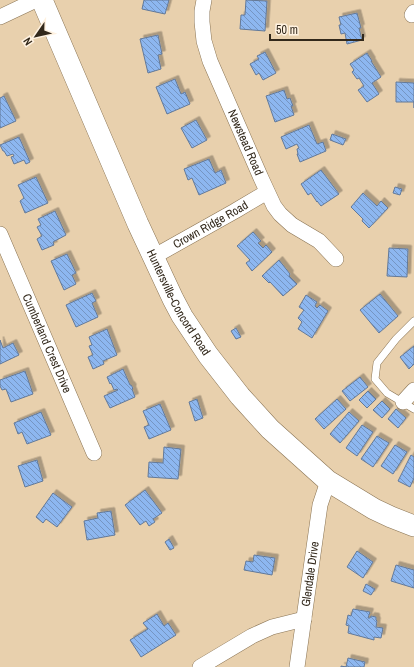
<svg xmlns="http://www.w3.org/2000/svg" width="414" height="667" font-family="'Archivo Narrow',sans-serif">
  <defs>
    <pattern id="building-back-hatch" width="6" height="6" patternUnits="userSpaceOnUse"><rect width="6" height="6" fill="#8db7f0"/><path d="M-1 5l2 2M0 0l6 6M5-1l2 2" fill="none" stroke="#7495c2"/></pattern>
    <filter id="shadow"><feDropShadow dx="3.5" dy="-3.5" stdDeviation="0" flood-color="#0004"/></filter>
  </defs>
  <rect width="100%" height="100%" fill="#e8d0ad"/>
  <g fill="url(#building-back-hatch)" stroke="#637998" filter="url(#shadow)">
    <path d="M144,0H169L165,14L142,9Z"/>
    <path d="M246,0L267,1L265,31L240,29L241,15H245Z"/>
    <path d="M357,13L361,28H359L362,40L347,44L345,33L341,34L339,25H341L339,17Z"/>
    <path d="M158,35L162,54L158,55L161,69L148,73L140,39Z"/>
    <path d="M265,52L276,73L263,80L259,73L256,75L250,64L259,59L257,56Z"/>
    <path d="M367,53L372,61H371L381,77L372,83L379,94L367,102L358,90L364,86L359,78L357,79L352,72L354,70L350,64Z"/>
    <path d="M175,79L181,94L185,92L190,104L167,114L156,87Z"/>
    <path d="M396,82L414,83V108V102H396Z"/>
    <path d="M284,90L287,99L290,98L293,106H291L294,115L275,122L266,96Z"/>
    <path d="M4,96L16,121L0,128V98Z"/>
    <path d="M196,120L207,140L192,148L181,128Z"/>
    <path d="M309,125L317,144L323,142L326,151L300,162L297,154H298L297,149L299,148L297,144L286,149L281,137Z"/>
    <path d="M332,134L346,139L343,145L330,140Z"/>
    <path d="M19,137L30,162L26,164L24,160L14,164L11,157L14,156L13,154L7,156L4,151H3L0,145Z"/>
    <path d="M209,159L215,173L221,170L226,183L199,195L192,178L188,180L184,169Z"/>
    <path d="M321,170L339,194L321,206L317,201V202L311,193L308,195L301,184Z"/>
    <path d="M36,177L48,203L25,213L20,201L24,198L18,185Z"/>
    <path d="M395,187L402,189L400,195L393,193Z"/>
    <path d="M363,193L377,206L381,201L388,208L369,228L362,221L363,219L351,207Z"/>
    <path d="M55,211L66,235L53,242L54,245L42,250L37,239L42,236L37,227L41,225L38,219Z"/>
    <path d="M253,232L261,241L258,243L263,248L266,245L272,252L252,271L246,263L250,260L237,246Z"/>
    <path d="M389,248L408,249L407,277L387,276Z"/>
    <path d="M67,254L76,273L72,275L76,284L64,290L51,261Z"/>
    <path d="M279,260L290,274L289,276L297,284L283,296L270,282L269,283L262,276Z"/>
    <path d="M92,293L96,301L92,303L98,317L76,327L66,305Z"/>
    <path d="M380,294L398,316L379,333L360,310Z"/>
    <path d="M306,295L317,302L315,306L317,308L320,305L328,311L312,338L298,329L302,322L298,318L304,310L299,307Z"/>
    <path d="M236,328L241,337L236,339L231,331Z"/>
    <path d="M107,329L117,355L103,361L104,364L93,369L88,357L93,355L89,346L92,345L89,337Z"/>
    <path d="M0,340L3,348L13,343L19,355L0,364Z"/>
    <path d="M414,346V364L409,369L400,357Z"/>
    <path d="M123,369L130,385H131L133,388L132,389L135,397L110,408L104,396L118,390L117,389L114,390L111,383L110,384L107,377Z"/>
    <path d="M25,371L33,394L11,402L6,389L2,390L0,386V380Z"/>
    <path d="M360,377L368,387L350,401L342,391Z"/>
    <path d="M368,391L376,399L367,408L359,400Z"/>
    <path d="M197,399L203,418L195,421L189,402Z"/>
    <path d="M337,399L346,409L324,429L315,419Z"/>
    <path d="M382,401L390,409L382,418L373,410Z"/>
    <path d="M160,404L171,430L149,439L144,427L149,425L143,411Z"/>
    <path d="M396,409L406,418L398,428L388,419Z"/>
    <path d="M41,412L51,435L27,444L22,432L18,434L14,423Z"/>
    <path d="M349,412L359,421L340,443L330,434Z"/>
    <path d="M362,425L373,432L357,456L346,448Z"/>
    <path d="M377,436L389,443L373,467L361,459Z"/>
    <path d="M395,445L407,452L393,474L381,466Z"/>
    <path d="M164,447L181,449L178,479L148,477L149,462L163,463Z"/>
    <path d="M411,455L414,457V478L410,487L398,481Z"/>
    <path d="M37,460L43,481L25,487L18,466Z"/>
    <path d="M145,490L162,513L153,519L155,522L149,526L146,521L140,525L125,505Z"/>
    <path d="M53,493L72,507L57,527L46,519L43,523L36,517Z"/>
    <path d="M111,511L115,535L87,540L84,521L98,518L97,513Z"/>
    <path d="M169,539L174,548L170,550L165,542Z"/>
    <path d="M357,551L373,562L363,578L347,567Z"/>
    <path d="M254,555L275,558L272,575L244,570L246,561L253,562Z"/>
    <path d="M396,565L414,570V588L391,581Z"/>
    <path d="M366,584L375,589L371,595L363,591Z"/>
    <path d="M353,609L370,612L368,618H370L371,616L376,617V620L377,621L376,627L383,628L381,638L374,637V640L348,633L349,626L346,625L348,615L351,616Z"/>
    <path d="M157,614L164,626L168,623L176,635L141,657L130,640L148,629L143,623Z"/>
    <path d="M348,658L365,662L364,667H341V666L346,667Z"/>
  </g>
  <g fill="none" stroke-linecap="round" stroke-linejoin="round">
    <g stroke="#897353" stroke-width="8">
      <path id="lane" d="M414,321L396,339L377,363L375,379L387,393L414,409"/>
    </g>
    <g stroke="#897353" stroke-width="16">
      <g id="street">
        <path id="s1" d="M204,0L202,11V22L204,41L210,61L261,178L274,206L280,214L292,225L319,241L336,259"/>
        <path d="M412,15L414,12"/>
        <path d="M0,17L36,0"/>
        <path id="s2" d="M0,234L94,453"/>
        <path id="s3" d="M153,257L235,211L267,192"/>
        <path d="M403,402L414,390"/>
        <path d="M200,667L252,636L272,627L304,619"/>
        <path id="s4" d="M297,667L320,505L328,481"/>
      </g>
    </g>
    <g stroke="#897353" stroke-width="22">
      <g id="secondary">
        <path id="s5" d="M42,0L138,224L173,299L182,316L208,355L240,396L270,429L328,481L374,509L391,517L414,526"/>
      </g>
    </g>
    <use href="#lane" stroke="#fff" stroke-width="7"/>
    <use href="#street" stroke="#fff" stroke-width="15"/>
    <use href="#secondary" stroke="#fff" stroke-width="21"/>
  </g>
  <g text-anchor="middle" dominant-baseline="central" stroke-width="3.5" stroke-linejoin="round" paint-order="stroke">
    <g font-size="12" fill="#32281b" stroke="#fff2e1">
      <text stroke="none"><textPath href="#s1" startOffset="151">Newstead Road</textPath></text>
      <text stroke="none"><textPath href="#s3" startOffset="66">Crown Ridge Road</textPath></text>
      <text stroke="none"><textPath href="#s5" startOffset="332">Huntersville-Concord Road</textPath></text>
      <text stroke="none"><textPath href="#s2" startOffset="119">Cumberland Crest Drive</textPath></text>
      <text stroke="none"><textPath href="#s4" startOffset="94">Glendale Drive</textPath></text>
    </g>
  </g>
  <g transform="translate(36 36) rotate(236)" stroke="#fff2e1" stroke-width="3" paint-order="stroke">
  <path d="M0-3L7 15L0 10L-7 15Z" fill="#32281b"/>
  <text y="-6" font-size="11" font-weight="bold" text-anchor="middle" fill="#32281b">N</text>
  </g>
  <path d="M270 34v6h93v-6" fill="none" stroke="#32281b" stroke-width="2"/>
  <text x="276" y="34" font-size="12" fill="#32281b" stroke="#fff2e1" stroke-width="3" paint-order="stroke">50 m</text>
</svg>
